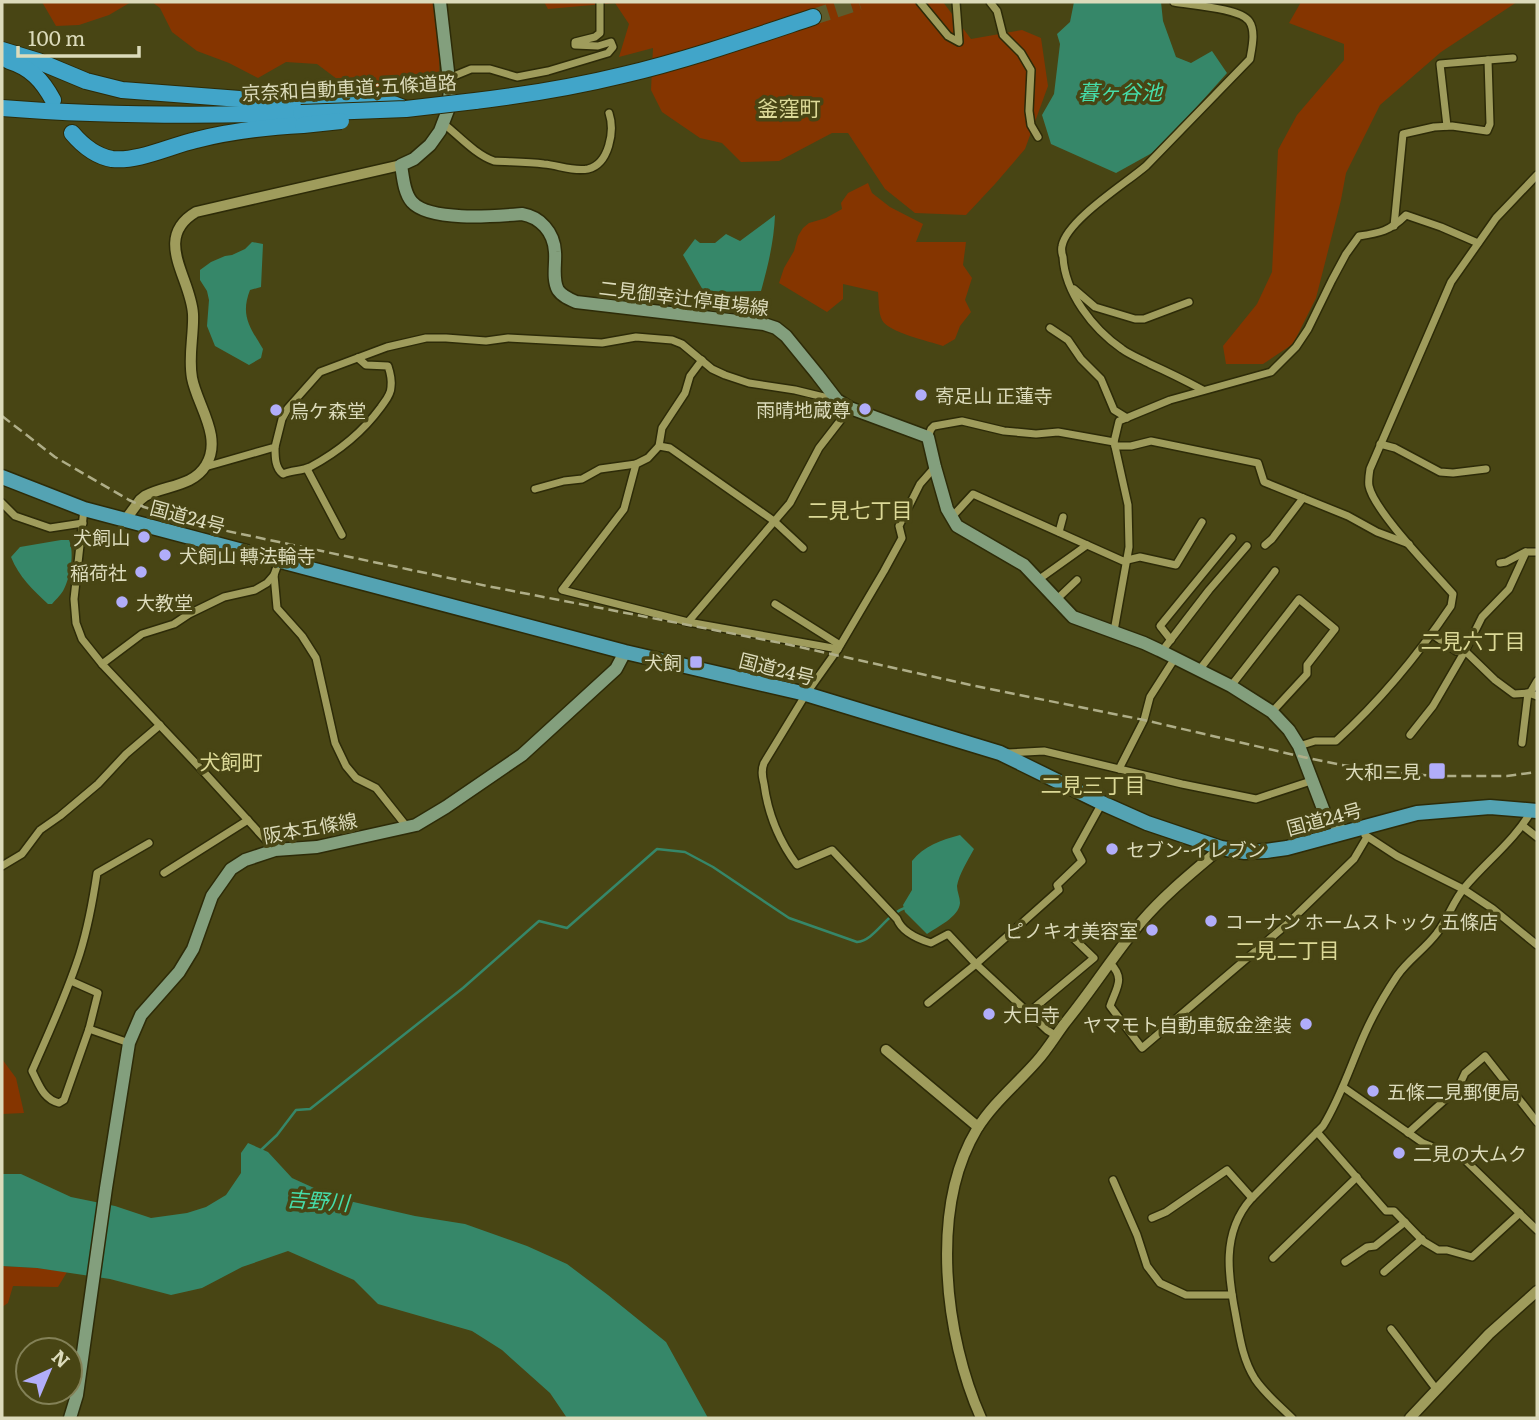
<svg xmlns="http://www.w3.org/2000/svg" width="1539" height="1420" font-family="Literata,'Noto Sans JP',serif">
  <rect width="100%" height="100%" fill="#484514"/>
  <g fill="#853500">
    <path d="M42,2H131L109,15L79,25L56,26Z"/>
    <path d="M152,2H437L440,32L439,86L385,90L341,82L317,64L286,62L258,78L229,63L197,51L172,32L160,8Z"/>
    <path d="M544,2H943L971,39L1022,30L1041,38L1048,86L1025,149L995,184L966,215L915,213L885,189L848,133H832L779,161L741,162L722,143L700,138L662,112L651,90L653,48L619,57L629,24L615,3L548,9Z"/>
    <path d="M1301,2H1517L1441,52L1380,105L1346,173L1341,200L1316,298L1293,344L1263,364H1226L1223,346L1257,304L1272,272L1278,150L1297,115L1344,60V44L1289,23Z"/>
    <path d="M868,183L872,193L890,207L923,224L916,242H966L963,265L972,278L965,300L971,312L960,326L955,339L943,346C929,341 889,333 882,320C878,312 879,300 878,292L843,284V299L827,312L779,283L784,268L794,251L798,236L803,228L809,223L826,218L842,209L841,203L848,193Z"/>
    <path d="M2,1059L16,1078L24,1113L2,1114Z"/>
    <path d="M2,1266L37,1268L67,1272L58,1287L13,1286L8,1303L2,1307Z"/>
  </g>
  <g fill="#368769">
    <path d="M1074,2H1161L1163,21L1176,57L1191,63L1212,51L1227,73L1185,120L1152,153L1116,173L1051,144L1042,115L1054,94L1060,44L1057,34L1070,22Z"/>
    <path d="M775,215C774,241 768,266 761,291L704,292L683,255L695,239L700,243H715L726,234L740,241Z"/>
    <path d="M252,242L263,244L261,287L250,290C240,316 250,327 263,349L261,358L249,365L215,346L207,326L209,300L207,291L200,280V270L211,262L225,256L232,255L245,249Z"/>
    <path d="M61,540H69C75,554 70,578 63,591C60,596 55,600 52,604H48C33,590 19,577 11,557L20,547Z"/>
    <path d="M960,835L974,849C968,860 959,874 957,886C957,892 960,897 960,903C959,917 937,927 927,934L905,912L903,905L912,890V861C924,846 941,840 960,835Z"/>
    <path d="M248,1143L268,1152L292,1178L336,1198L415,1216L465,1224L527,1246L567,1264L608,1295L666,1342L708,1418H567L550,1393L502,1350L472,1331L378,1304L354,1280L288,1251L242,1267L202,1288L171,1295L110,1279L37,1268L2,1266V1174H21L71,1197L115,1206L151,1218L187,1213L206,1207L226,1195L241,1173V1153Z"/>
  </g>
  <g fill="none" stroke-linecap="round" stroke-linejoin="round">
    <path stroke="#368769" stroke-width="2.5" d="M261,1150L277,1135L296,1110L310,1109L463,988L539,921L567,928L657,849L685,852L713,867L789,918L857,942C876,940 885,914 907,907"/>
    <path stroke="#5e5c2d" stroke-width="16" stroke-dasharray="16 8" stroke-linecap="butt" d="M813,17L859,2"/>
    <g stroke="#2d2b08" stroke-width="10">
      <g id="minor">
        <path d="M920,2L948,36L959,42L956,2"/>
        <path d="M990,2L997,11L1003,35L1021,53L1031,70L1029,111L1031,125L1038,137"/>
        <path d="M1174,2C1189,5 1240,8 1249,21C1256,31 1252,47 1250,59L1146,166C1125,184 1067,220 1062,246C1061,250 1062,254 1063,257C1065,293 1093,329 1122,349C1130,355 1141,359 1150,364C1168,372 1186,381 1203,390"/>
        <path d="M449,78L471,69H490L517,77L548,71L608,53L613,47L611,42L598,46L575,45V42L595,37L600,33V2"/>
        <path d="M444,124C459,136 476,155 494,161C510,162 527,162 544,164C558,165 573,172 588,169C609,164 615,131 609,113"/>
        <path d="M1447,126L1440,64L1488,60"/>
        <path d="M1394,226L1403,134L1434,127L1452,126L1487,131L1490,124L1488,60L1513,58"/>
        <path d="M1074,289L1095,307L1135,319H1144L1189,302"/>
        <path d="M1050,328L1068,340L1081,359L1101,379L1114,410L1127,418"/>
        <path d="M702,360L690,376L685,393L662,428L659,446L648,458L636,464L624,509L562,590L688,622L838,649"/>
        <path d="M928,437L931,429L934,426L962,421L1004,431L1036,434L1058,432L1114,442"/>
        <path d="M1380,444L1395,448L1440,472L1453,473L1486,469"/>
        <path d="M659,446L670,448L774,521L803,548"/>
        <path d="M1115,446H1131L1151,441L1258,463L1264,482L1348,516L1377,532L1409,544"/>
        <path d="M275,447C275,457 275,468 283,474C292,470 302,471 310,467C338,452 362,433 381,407C385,401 391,395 391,387C392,380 390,372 388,366L366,365L358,358"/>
        <path d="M205,467L275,447L282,419L288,408L320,372L387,347L426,338H446L486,341L508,338L602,343L636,337L672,340L682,344L712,369L725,375L749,383L795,390L836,400"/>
        <path d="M935,467L920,484L899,526L902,538L884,571L838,649L806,694L764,763C761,770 762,776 764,784C768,814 779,841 797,865L832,850L897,919C902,932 918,939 931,943L948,934L976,964L1047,1030L1055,1035"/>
        <path d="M307,469L342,535"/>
        <path d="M535,489L564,481L582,479L600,469L636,464"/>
        <path d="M2,503L15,516L50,528L83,523"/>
        <path d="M84,509L74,599L76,623L82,639L102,664L203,771L275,850"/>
        <path d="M951,518L973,494L1123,561L1140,557L1176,565L1202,522"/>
        <path d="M1059,532L1063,517"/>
        <path d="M1265,545L1272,539L1303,498"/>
        <path d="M279,561L274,575L277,608L302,636L316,658L335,743L346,766L356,778L376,788L407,827"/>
        <path d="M1500,563L1506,562L1525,552"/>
        <path d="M1038,580L1087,545"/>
        <path d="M1057,599L1077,580"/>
        <path d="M775,604L840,645"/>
        <path d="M688,622L790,503L819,448L850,408"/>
        <path d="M1114,631L1129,547L1128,505L1114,442L1119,421L1170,400L1271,372L1296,347L1308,329L1332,280L1346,254L1359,236C1380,233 1390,231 1406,215L1441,227L1478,243"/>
        <path d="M1432,634L1456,651H1465L1495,680L1514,694L1528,693L1537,696"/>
        <path d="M1171,640L1160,626L1232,538"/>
        <path d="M1162,651L1209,590L1247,546"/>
        <path d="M102,664L142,634L174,624L189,614L224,597L255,590L267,583L274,575"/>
        <path d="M1200,669L1275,571"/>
        <path d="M1231,686L1299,599L1335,629L1307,665V674L1272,712"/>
        <path d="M1530,693L1537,681"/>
        <path d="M1410,735L1433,706L1465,651L1482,617L1509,589L1526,552H1537"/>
        <path d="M1522,743L1528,693"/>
        <path d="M1299,746L1315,741H1336C1380,701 1418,655 1451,606L1453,594C1434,572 1374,511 1369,486C1368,481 1369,475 1370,469L1451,282L1496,218L1537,175"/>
        <path d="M1007,753L1044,751L1182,784L1256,799L1311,781"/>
        <path d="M1119,769L1144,720L1150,697L1175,658"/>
        <path d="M1523,826L1537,837"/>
        <path d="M1365,835L1397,856L1463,889L1493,909L1537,945"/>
        <path d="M2,866L22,854L40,830L60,816L98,784L126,754L160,725"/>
        <path d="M164,873L248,820"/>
        <path d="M1110,963C1126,979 1116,988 1110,1006L1142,1048L1286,925L1354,859L1367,837"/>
        <path d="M71,981L98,993L89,1029L64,1100L59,1103C43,1099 39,1084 32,1071C49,1032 67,994 80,953C88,927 93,900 97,873L149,843"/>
        <path d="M928,1003L976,964L1059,890L1057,885L1082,861L1076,850L1102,803"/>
        <path d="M1028,1013L1094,958L1066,931"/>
        <path d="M89,1029L129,1043"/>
        <path d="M1343,1087L1423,1143L1465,1160L1537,1230"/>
        <path d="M1317,1132L1386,1211H1394L1423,1241L1438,1250H1447L1472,1257L1520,1213"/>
        <path d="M1408,1133L1458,1088L1465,1073L1485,1056L1537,1122"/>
        <path d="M1113,1180L1137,1235L1147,1266L1160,1283L1186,1295H1232"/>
        <path d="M1152,1218L1166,1212L1227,1170L1252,1198"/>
        <path d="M1273,1258L1357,1177"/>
        <path d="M1345,1262L1367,1247L1375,1246L1405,1222"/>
        <path d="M1384,1272L1422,1239"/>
        <path d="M1391,1329C1407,1349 1421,1370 1437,1390"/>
        <path d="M1292,1418C1280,1406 1265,1394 1255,1379C1243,1360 1240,1339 1236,1317C1228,1276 1221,1233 1251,1199L1323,1126C1341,1097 1351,1064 1365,1033C1374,1013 1385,994 1397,976C1408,960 1425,949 1437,933C1448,919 1453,901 1465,887C1487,861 1515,840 1532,810"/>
      </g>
    </g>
    <g stroke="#2d2b08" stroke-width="13">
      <g id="tertiary">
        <path d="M126,519L140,500L145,496C165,485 193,487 206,465C223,437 197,405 192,378C188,356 194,335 193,314C191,278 152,238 196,212L401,165"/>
        <path d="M886,1050L978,1127"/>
        <path d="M981,1418C945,1337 929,1209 977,1129C993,1103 1017,1084 1037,1061C1047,1050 1056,1035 1065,1023C1092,990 1115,953 1142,921C1165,894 1194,871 1221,848"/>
        <path d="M1410,1418L1489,1334L1537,1291"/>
      </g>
    </g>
    <g stroke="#2d2b08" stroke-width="15">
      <g id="secondary">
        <path d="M440,2L450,89L448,110L440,131L430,145L414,159L401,165C403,177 404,193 412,202C430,222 496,216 522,214C540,217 554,232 555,252C556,264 552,279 558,290C562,296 569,299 576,302L764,324L776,328L786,336L817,374L837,400L850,408L928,437L935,467L947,509L957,526L1024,565L1073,617L1144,643L1159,650L1231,686L1272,712L1289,730L1299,746L1325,814L1343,832"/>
        <path d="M70,1418L77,1395L106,1188L129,1043L141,1015L179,972L193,949L212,896L231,869L245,860L275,850L317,847L416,825L446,807L522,755L616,669L625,652"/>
      </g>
    </g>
    <g stroke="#2d2b08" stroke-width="17">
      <path id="trunk" d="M2,477L84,509L625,652L806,694L1000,753L1102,803L1147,823L1221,848L1245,852L1266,851L1287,848L1417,813L1490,807L1537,811"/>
    </g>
    <g stroke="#2d2b08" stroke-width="18">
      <g id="motorway">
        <path d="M2,50L38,61L86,81L122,90L240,99L301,102H388L406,109"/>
        <path d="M9,61C31,68 42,80 53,100"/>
        <path d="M475,101C525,95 574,87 623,75C687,60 750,38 813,17"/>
        <path d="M2,108C101,116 201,116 301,113"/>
        <path d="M72,133C83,146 95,156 112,159C138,162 170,146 196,140C231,131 267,127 303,125"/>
      </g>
    </g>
    <use href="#minor" stroke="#9f9c5c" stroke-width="7"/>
    <use href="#tertiary" stroke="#9f9c5c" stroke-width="10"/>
    <use href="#secondary" stroke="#839f7d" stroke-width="12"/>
    <use href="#trunk" stroke="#54a3b3" stroke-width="14"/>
    <use href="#motorway" stroke="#41a5c9" stroke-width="16"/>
    <path stroke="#afae88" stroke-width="2.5" stroke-dasharray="10 5" stroke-linecap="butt" d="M2,416L55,457L129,500L144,507L208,527L487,586L786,644L975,686L1144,720L1303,757L1342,765L1386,772L1437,776H1507L1537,772"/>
    <g stroke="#2d2b08" stroke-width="18" stroke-linecap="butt">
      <g id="motorway-bridge">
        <path d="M301,113L406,109L475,101"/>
        <path d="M303,125L341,121"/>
      </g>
    </g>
    <use href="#motorway-bridge" stroke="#41a5c9" stroke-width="16"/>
  </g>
  <g fill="#b1adfa" stroke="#484514" stroke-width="2.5">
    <circle cx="921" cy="395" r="7"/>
    <circle cx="865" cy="409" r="7"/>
    <circle cx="276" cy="410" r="7"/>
    <circle cx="144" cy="537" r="7"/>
    <circle cx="165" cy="555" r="7"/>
    <circle cx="141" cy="572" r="7"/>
    <circle cx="122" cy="602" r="7"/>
    <rect x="689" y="655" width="14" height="14" rx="3.5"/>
    <rect x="1428" y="762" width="18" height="18" rx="3.5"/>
    <circle cx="1112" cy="849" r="7"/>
    <circle cx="1211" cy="921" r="7"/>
    <circle cx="1152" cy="930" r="7"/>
    <circle cx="989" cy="1014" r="7"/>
    <circle cx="1306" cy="1024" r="7"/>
    <circle cx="1373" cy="1091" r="7"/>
    <circle cx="1399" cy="1153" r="7"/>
  </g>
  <g text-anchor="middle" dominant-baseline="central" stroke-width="7" stroke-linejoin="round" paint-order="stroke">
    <g font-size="19" fill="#dcdbbb" stroke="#484514">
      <text transform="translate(349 87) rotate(-3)">京奈和自動車道;五條道路</text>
      <text transform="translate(684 297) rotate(7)">二見御幸辻停車場線</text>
      <text transform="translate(188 516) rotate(15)">国道24号</text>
      <text transform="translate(777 668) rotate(14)">国道24号</text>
      <text transform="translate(1324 818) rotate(-15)">国道24号</text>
      <text transform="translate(310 827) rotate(-10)">阪本五條線</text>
    </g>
    <g font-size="19" fill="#dcdbbb" stroke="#484514" text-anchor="start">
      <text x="935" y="395">寄足山 正蓮寺</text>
      <text x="851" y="409" text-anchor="end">雨晴地蔵尊</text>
      <text x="290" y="410">烏ケ森堂</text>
      <text x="130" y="537" text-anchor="end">犬飼山</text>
      <text x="179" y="555">犬飼山 轉法輪寺</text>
      <text x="127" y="572" text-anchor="end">稲荷社</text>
      <text x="136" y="602">大教堂</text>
      <text x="682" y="662" text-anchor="end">犬飼</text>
      <text x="1421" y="771" text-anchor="end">大和二見</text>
      <text x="1126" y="849">セブン-イレブン</text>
      <text x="1225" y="921">コーナン ホームストック 五條店</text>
      <text x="1138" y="930" text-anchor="end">ピノキオ美容室</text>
      <text x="1003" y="1014">大日寺</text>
      <text x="1292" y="1024" text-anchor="end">ヤマモト自動車鈑金塗装</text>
      <text x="1387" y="1091">五條二見郵便局</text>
      <text x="1413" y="1153">二見の大ムク</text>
    </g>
    <g font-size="21" font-style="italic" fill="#46dda9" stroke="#484514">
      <text x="1120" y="90">暮ヶ谷池</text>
      <text transform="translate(318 1199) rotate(4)">吉野川</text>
    </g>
    <g font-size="21" fill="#dcd997" stroke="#484514">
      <text x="789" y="106">釜窪町</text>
      <text x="860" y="508">二見七丁目</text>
      <text x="1473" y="639">二見六丁目</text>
      <text x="231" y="760">犬飼町</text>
      <text x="1093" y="783">二見三丁目</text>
      <text x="1287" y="948">二見二丁目</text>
    </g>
  </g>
  <rect width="1539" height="1420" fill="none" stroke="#dcdbbb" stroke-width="7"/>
  <g transform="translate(49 1371) rotate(44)"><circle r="33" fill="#484514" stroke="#838157" stroke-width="2"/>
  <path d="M0-5L12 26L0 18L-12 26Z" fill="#b1adfa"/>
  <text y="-10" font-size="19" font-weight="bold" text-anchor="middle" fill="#dcdbbb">N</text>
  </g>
  <path d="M18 46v10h121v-10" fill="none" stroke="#dcdbbb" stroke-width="3.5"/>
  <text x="28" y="46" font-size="21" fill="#dcdbbb" stroke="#484514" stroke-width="5" paint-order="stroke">100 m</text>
</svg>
